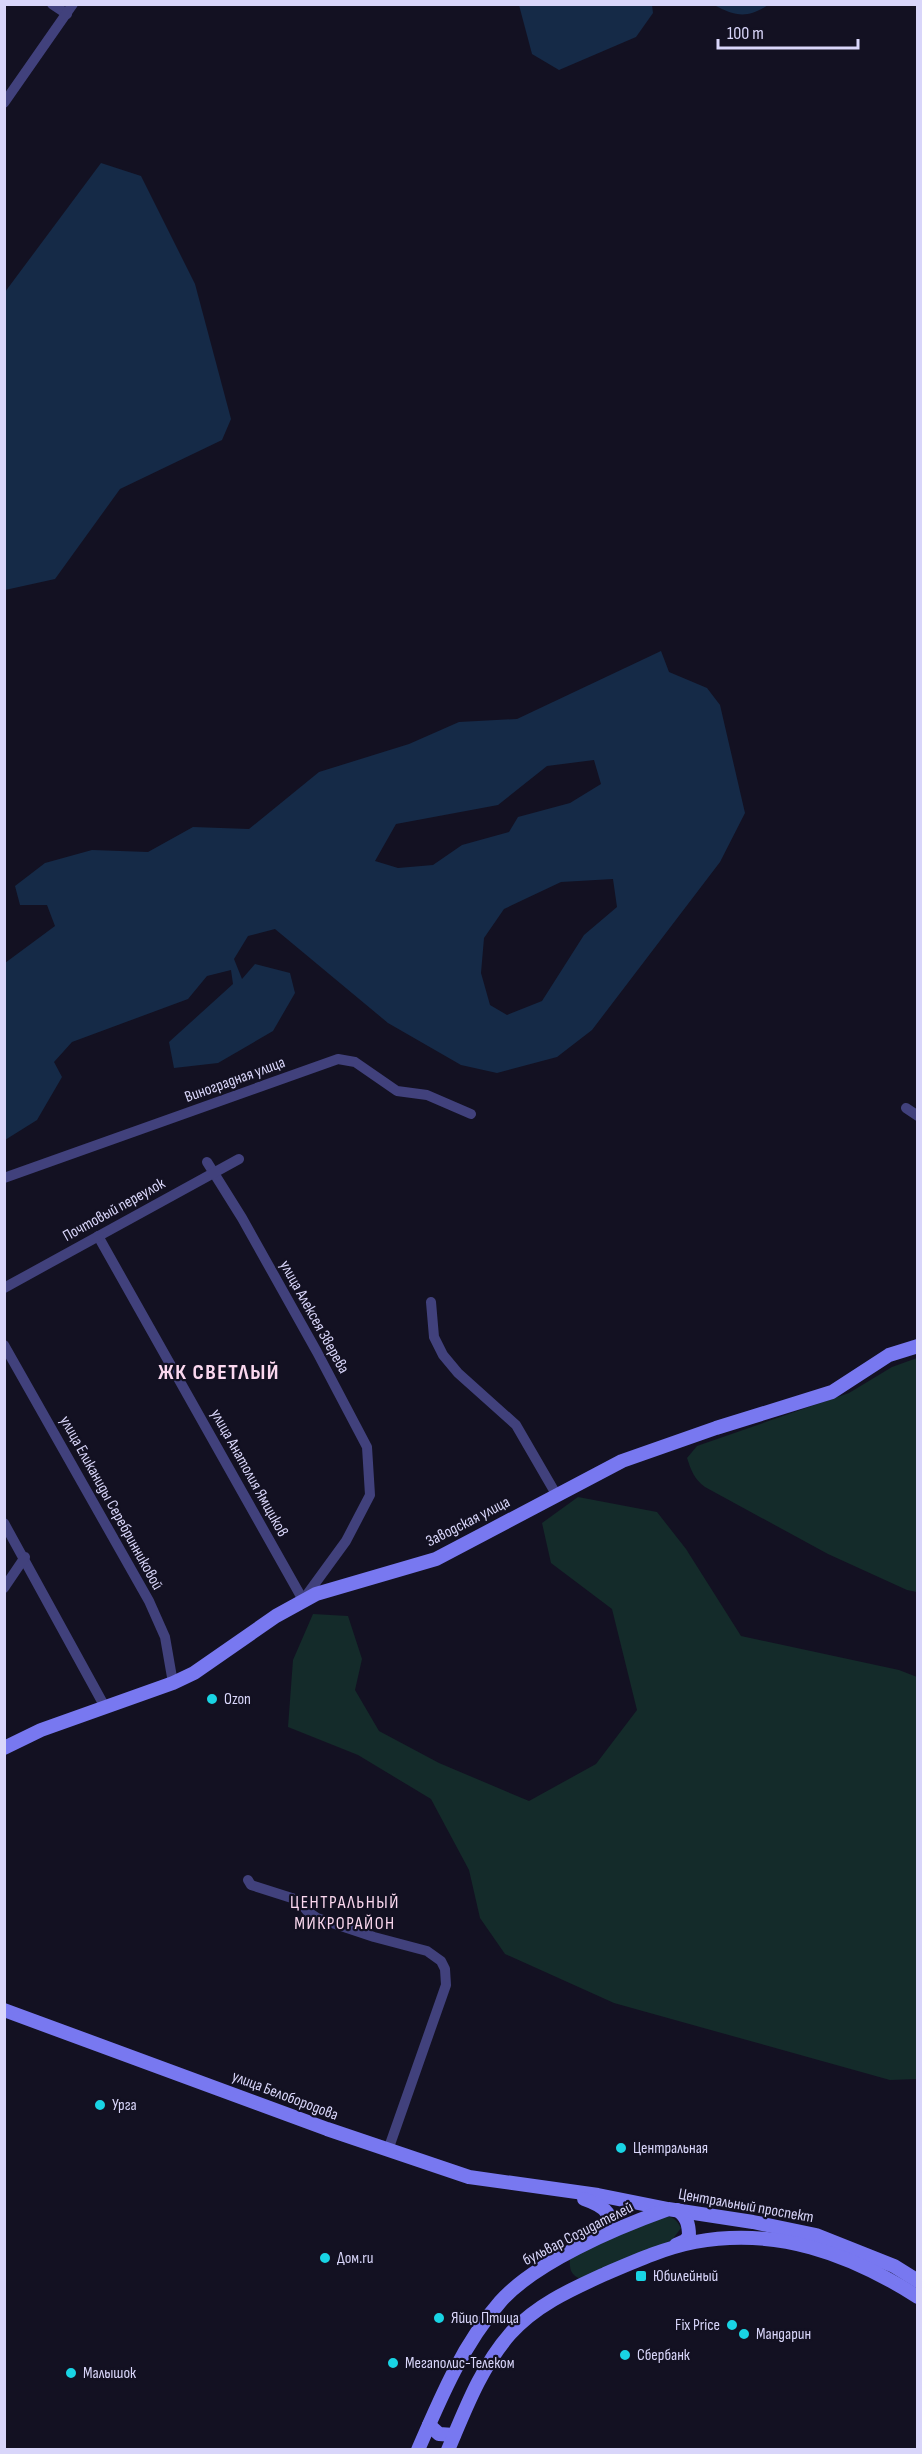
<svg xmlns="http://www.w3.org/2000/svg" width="922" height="2454" font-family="'Sofia Sans Condensed',sans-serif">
  <rect width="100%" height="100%" fill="#131122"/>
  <g fill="#142b2a">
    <path d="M917,1358V1592L907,1590L828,1554L705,1487C694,1479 691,1470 687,1458L697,1446L849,1393L892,1367Z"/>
    <path d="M578,1497L657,1512L686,1549L741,1636L899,1670L917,1677V2079L890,2080L614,2003L505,1954L480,1918L469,1870L431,1799L358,1755L288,1727L293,1660L313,1614L348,1616L362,1659L355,1690L379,1731L439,1763L529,1801L596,1764L637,1710L612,1609L551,1563L542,1523Z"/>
    <path d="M659,2216C671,2216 675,2217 681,2228L672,2240L582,2280C571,2275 569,2270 570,2258Z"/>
  </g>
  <g fill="#152a47" fill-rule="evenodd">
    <path d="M519,5H652L653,13L636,37L559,70L532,54Z"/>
    <path d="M714,5H768C747,19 735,16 714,5Z"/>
    <path d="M101,163L141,176L195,284L231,419L222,440L120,489L55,579L5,590V292Z"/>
    <path d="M661,651L669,672L707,688L720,705L745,813L720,862L592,1030L557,1057L497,1073L461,1065L388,1023L275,929L248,936L234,959L242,979L255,964L290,973L295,993L273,1031L218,1063L174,1068L169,1042L233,984L231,970L207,976L188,999L72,1042L54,1062L62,1077L37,1120L5,1140V963L55,926L47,905H20L15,886L45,863L92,850L148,852L193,827L249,829L319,772L409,744L459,722L517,719ZM594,760L601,784L570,803L518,817L509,832L462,845L433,865L398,868L375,861L396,824L498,805L547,766ZM613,879L617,907L584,935L542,1001L507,1015L490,1005L481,973L484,938L504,909L561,882Z"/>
  </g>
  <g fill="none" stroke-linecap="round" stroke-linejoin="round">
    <g stroke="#41417c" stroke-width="10">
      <path d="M52,4L67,14"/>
      <path d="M4,103L73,4"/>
      <path d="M906,1108L918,1116"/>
      <path d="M4,1178L338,1059L355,1062L397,1091L427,1095L471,1114"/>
      <path d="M98,1236L303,1600L346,1541L370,1495L367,1447L317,1352L242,1218L207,1162"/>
      <path d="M4,1288L239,1159"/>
      <path d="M431,1302L434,1337L443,1355L458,1373L516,1425L556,1494"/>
      <path d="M4,1345L149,1601L165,1637L173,1683"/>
      <path d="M4,1523L105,1707"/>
      <path d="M4,1588L25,1557"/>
      <path d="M248,1880L251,1885L298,1900L308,1912L317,1918L374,1937L427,1951L441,1961L445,1969L446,1985L388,2150"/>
    </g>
    <g stroke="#7878f0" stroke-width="14">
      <path d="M4,1748L41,1730L173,1683L194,1673L276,1616L316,1594L436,1559L622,1461L716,1428L832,1392L889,1355L918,1346"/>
      <path d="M4,2010L327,2129L469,2177L598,2195L668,2209L753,2222L816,2235L894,2266L918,2281"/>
      <path d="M584,2199C604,2206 621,2217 599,2236"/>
      <path d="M676,2245L685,2241L689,2236C689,2225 687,2216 677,2210"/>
      <path d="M429,2425L439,2434L454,2435"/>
      <path d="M418,2450C440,2399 463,2344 500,2302C535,2262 616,2228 666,2210"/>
      <path d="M448,2450C465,2410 481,2367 510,2334C536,2305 570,2290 605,2274C633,2262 664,2248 695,2242C776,2227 849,2253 918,2297"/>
    </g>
  </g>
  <g fill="#19d4e4" stroke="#131122" stroke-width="2">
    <circle cx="212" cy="1699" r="6"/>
    <circle cx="100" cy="2105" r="6"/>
    <circle cx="621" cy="2148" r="6"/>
    <circle cx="325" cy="2258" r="6"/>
    <rect x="635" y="2270" width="12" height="12" rx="3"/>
    <circle cx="439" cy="2318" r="6"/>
    <circle cx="732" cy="2325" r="6"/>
    <circle cx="744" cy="2334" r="6"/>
    <circle cx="625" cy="2355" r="6"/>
    <circle cx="393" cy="2363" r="6"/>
    <circle cx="71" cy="2373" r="6"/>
  </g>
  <g text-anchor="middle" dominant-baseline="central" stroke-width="4.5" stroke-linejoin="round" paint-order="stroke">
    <g font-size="16" fill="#d9d6fa" stroke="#131122">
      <text transform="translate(235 1080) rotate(-20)">Виноградная улица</text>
      <text transform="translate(114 1210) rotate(-29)">Почтовый переулок</text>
      <text transform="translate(314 1317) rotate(61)">улица Алексея Зверева</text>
      <text transform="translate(249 1473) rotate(61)">улица Анатолия Ямщиков</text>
      <text transform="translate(111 1503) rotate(61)">улица Еликаниды Серебринниковой</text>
      <text transform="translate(468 1522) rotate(-27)">Заводская улица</text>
      <text transform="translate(285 2096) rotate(21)">улица Белобородова</text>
      <text transform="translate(746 2206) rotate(10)">Центральный проспект</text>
      <text transform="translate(578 2234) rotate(-27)">бульвар Созидателей</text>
    </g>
    <g font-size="16" fill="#d9d6fa" stroke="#131122" text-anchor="start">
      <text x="224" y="1699">Ozon</text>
      <text x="112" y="2105">Урга</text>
      <text x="633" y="2148">Центральная</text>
      <text x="337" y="2258">Дом.ru</text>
      <text x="653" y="2276">Юбилейный</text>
      <text x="451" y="2318">Яйцо Птица</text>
      <text x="720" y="2325" text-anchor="end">Fix Price</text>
      <text x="756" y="2334">Мандарин</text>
      <text x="637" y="2355">Сбербанк</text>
      <text x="405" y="2363">Мегаполис-Телеком</text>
      <text x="83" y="2373">Малышок</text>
    </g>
    <g font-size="18" letter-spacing="1.5" fill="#fbd8ef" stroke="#131122">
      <text x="345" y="1902">ЦЕНТРАЛЬНЫЙ<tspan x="345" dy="21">МИКРОРАЙОН</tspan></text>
    </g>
    <g font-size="22" font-weight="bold" letter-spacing="1.5" fill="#fbd8ef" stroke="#131122">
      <text x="219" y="1372">ЖК СВЕТЛЫЙ</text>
    </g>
  </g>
  <rect width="922" height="2454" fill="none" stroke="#d9d6fa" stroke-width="12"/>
  <path d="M718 39v9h140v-9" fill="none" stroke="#d9d6fa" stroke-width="3"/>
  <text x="727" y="39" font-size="18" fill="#d9d6fa" stroke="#131122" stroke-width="4.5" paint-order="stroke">100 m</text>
</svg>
